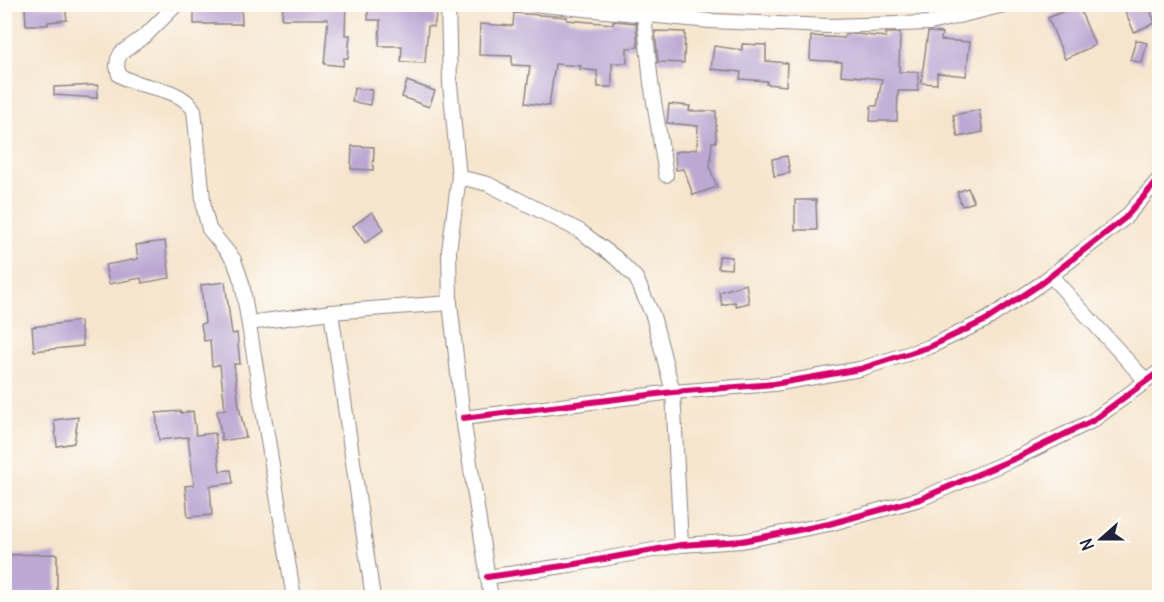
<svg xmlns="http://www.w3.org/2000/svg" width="1164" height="602" font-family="Delius,sans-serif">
  <rect width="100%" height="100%" fill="#fdfcf7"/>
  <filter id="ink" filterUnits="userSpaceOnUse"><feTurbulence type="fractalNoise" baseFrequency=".0167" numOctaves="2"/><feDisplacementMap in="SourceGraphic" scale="12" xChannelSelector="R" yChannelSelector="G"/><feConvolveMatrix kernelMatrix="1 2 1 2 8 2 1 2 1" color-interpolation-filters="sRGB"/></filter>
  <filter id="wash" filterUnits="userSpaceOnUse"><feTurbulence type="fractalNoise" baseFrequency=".008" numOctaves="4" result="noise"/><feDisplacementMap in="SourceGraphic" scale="24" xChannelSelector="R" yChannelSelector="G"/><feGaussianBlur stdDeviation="1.35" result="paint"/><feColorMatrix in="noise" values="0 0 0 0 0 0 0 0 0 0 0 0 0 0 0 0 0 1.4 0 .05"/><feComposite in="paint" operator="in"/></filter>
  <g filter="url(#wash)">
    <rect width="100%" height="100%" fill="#f6e5ce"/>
    <g id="blocks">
      <g fill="#bba8d3">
        <path d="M194,4H241L242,24H194Z"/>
        <path d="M283,4H346L345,35H350L348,58H344L343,66L324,64L328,19H282Z"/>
        <path d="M368,4H438L434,27L428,26L425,63L401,62L402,46H379L380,20H368Z"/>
        <path d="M1136,4H1148L1155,23L1134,32L1124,9Z"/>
        <path d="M1078,5L1095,45L1065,59L1048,18Z"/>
        <path d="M25,6L65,7L67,20L48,22V25H26Z"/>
        <path d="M514,13L567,17V20L613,24V21L636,23L638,47L627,48V63H612V87H598L597,71L580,69L581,66L555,64L549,106L525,103L530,66L512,65V56L479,55L480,24L513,26Z"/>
        <path d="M655,31L685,32L684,63L658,62Z"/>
        <path d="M928,32L942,33L941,40L970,42L966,76L937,73V84L921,83Z"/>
        <path d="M886,33H900L899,72H918V91H898L897,121H870L871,106H877L882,79L841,75L842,62L810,60L811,36L844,38L845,35L855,34L886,37Z"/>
        <path d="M1136,40L1147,43L1142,63L1130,60Z"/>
        <path d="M742,44L766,45V61L787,63L786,86L766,84L767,81L740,79L741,72L711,69L714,46L742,50Z"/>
        <path d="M407,81L435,91L429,107L402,97Z"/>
        <path d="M98,85L97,98L54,95V87Z"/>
        <path d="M354,88L372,90L370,105L352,102Z"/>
        <path d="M669,104L690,106L689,111H716V142H712L710,168L717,187L693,195L684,169L676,170L675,152L697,149L698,126L667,123Z"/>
        <path d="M979,110L983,132L958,137L953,115Z"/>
        <path d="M352,146L374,147L373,170L351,169Z"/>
        <path d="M787,156L790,173L774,176L772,159Z"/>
        <path d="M968,188L974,202L962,206L957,192Z"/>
        <path d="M795,200H816L817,230H795Z"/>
        <path d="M372,212L384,229L365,243L353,226Z"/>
        <path d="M165,241L170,278L142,283L141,278L109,284L105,265L138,259L136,245Z"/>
        <path d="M719,256L732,257L731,269L718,268Z"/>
        <path d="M225,282L232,334L237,333L240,364H234L239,407L246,437L222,441L217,411L225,409L220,365L212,366L210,340L204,341L201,324L205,323L201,285Z"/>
        <path d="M746,284L749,303L736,306L735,302L722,305L719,292Z"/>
        <path d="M80,321L83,346L34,351L32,327Z"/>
        <path d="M181,411V413L193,411L196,435L215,433L220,471L231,470L233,483L210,486L212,515L188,517L185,486L194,485L188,437L159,440L156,413Z"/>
        <path d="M78,417L74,443L57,446L54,420Z"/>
        <path d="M57,554V597H4V555Z"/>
      </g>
    </g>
  </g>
  <g filter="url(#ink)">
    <use href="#blocks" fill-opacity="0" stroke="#8c8484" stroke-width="1.5"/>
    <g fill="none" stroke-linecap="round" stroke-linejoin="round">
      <g stroke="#8c8484" stroke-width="16">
        <g id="street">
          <path d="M177,4L146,35L121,53L118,59L117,66L119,75C143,91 176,84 194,110L204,209L209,229L234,260L242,283L294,598"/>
          <path d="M448,4L450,84L459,177L449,251L450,303L463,418L491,598"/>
          <path d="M532,4L710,21L828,26L930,23L1008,4"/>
          <path d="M644,15L651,83L666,175"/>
          <path d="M459,177L488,184L580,231L616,258L636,278L653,316L673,392L681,545"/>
          <path d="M1051,276L1146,381"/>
          <path d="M331,312L373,598"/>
          <path d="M249,323L331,312L450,303"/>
          <path d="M463,418L673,392L774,384L860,369L929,347L986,320L1039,285L1125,218L1160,178"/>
          <path d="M487,577L570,565L681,545L742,541L829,524L920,499L1016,458L1092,421L1160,371"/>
        </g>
      </g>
      <use href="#street" stroke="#fff" stroke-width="14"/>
      <g stroke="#fdfcf7" stroke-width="10">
        <g id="cycleway">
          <path d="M463,418L673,392L774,384L860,369L929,347L986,320L1039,285L1125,218L1160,178"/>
          <path d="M487,577L570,565L681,545L742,541L829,524L920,499L1016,458L1092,421L1160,371"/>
        </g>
      </g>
      <use href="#cycleway" stroke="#d6006c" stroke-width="6"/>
    </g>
  </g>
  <rect width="1164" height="602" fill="none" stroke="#fdfcf7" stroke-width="24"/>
  <g transform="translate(1101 539) rotate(249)" stroke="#fdfcf7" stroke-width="4.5" paint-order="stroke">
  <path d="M0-4.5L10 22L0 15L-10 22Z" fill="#22223b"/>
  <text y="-9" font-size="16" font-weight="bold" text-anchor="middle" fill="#22223b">N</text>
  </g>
</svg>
